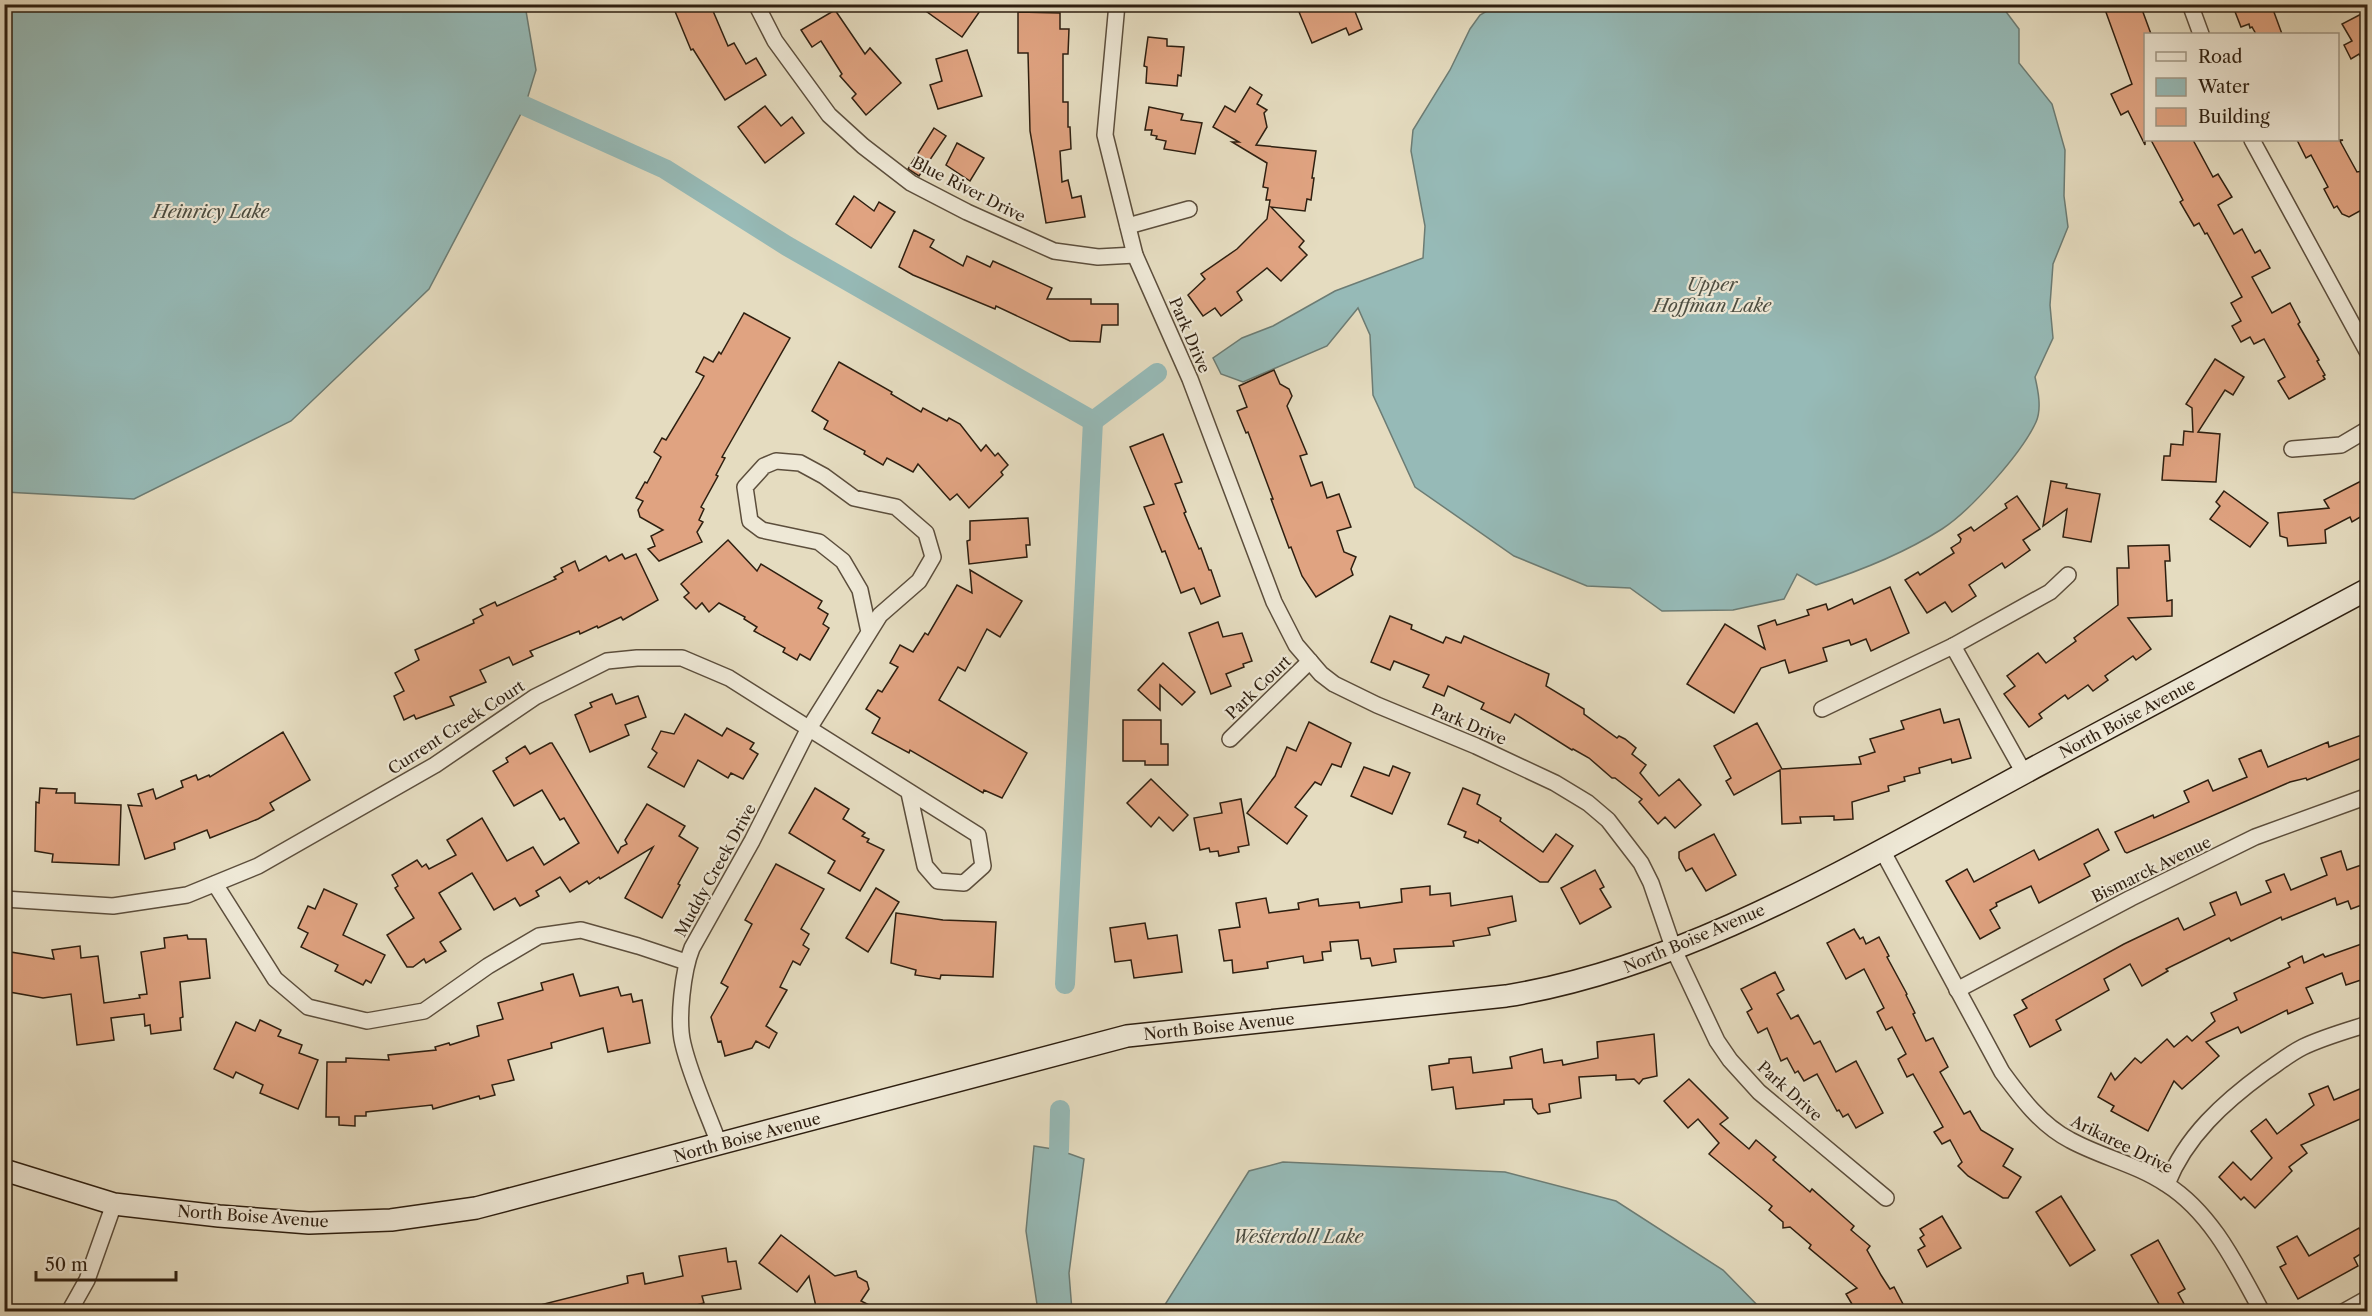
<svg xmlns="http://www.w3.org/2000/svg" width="2372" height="1316" font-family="'Libre Caslon Text',serif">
  <rect width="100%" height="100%" fill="#e5dcc0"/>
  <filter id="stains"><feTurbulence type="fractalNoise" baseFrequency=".00333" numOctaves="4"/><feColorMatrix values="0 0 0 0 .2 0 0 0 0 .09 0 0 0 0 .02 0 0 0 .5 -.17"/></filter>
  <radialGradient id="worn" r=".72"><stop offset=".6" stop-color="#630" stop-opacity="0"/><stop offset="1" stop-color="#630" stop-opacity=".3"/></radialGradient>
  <g fill="#96bab7" stroke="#6c7c74" stroke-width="1.5">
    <path d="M4,5H525L536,70L525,106L429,289L291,421L134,499L5,492Z"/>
    <path d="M1497,5H2001L2019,29V63L2052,104L2065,150L2064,196L2068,227L2053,264L2050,305L2053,338L2035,377C2038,390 2042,409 2036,422C2022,453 1970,511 1942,529C1903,554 1860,571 1816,585L1797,574L1784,599L1733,610L1662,611L1630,588L1587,586L1514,556L1415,487L1373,395L1370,335L1358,308L1327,346L1243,382L1221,374L1213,358L1242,338L1273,326L1335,291L1423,258L1425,226L1411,151L1413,130L1450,70L1470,29L1480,15Z"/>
    <path d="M1034,1146L1059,1150L1084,1159L1069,1273L1072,1311H1038L1026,1231Z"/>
    <path d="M1283,1162L1505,1172L1616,1201L1723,1270L1763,1311H1161L1249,1171Z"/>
  </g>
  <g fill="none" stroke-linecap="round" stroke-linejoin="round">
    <g stroke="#96bab7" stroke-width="20">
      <path d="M525,106L665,169L787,246L1093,421"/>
      <path d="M1093,421L1157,373"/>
      <path d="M1065,984L1093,421"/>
      <path d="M1059,1150L1060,1110"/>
    </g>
  </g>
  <g fill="#e0a381" stroke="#2e1f10" stroke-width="1.5">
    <path d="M685,4H710L728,46L734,43L746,64L756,58L766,75L725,100L693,49L691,50L674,9Z"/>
    <path d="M916,4H971L980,11L962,37Z"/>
    <path d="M1317,4H1352L1362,29L1349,35L1346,28L1312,43L1299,12Z"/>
    <path d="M2103,4H2140L2151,34H2145V145L2128,111L2121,115L2111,94L2132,84Z"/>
    <path d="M2232,4H2271L2282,34H2256L2252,27L2250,28L2249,24L2241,27Z"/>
    <path d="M835,10L865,54L870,48L901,83L866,115L852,98L856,94L840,76L842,74L821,41L812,47L801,30Z"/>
    <path d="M2367,11V69L2359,54L2351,59L2344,45L2352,41L2342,24Z"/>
    <path d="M1018,12L1060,13V29H1069L1068,54H1063V102H1068V127H1070L1071,149L1060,151L1062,182L1068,180L1072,198L1081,196L1085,217L1046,223L1030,131L1028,53H1018Z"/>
    <path d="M1148,37L1167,39V46L1184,47L1181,76L1178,75L1177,86L1146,83L1147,67L1144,66Z"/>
    <path d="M967,50L982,96L938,109L930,85L942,81L936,59Z"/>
    <path d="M1250,87L1262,95L1257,104L1267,110L1264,113L1267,127L1256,145L1316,151L1312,178H1314L1311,200L1307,199L1305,211L1271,207L1304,241L1299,247L1307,255L1281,281L1267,268L1237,292L1242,300L1221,316L1215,308L1203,316L1188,295L1205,279L1201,274L1237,249L1267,219L1270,200H1266L1268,188L1263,187L1267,163L1232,142H1239L1213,127L1225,106L1235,112Z"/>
    <path d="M765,106L781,126L792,117L804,133L765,163L738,127Z"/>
    <path d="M1149,107L1183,114L1181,120L1202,123L1195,154L1164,149L1166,141L1156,139L1157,136L1151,135L1152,130H1145Z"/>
    <path d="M934,128L946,136L919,176L908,169Z"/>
    <path d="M2151,140H2193L2213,177L2218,174L2232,197L2218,205L2234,234L2242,229L2255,253L2260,250L2270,268L2252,277L2272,313L2290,303L2300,322L2298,324L2319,360L2317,361L2325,375L2323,376L2325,379L2289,399L2278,381L2285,377L2264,339L2254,344L2250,337L2241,342L2232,326L2241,321L2231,303L2242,297L2207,233L2205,234L2199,223L2194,226L2180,202L2183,200Z"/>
    <path d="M2297,140H2343L2340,141L2357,172L2362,171L2367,181V207L2349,217L2342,214L2337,206L2334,208L2324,189L2328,187L2311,155L2306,158Z"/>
    <path d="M957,143L984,158L970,181L946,165Z"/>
    <path d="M854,196L874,211L879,202L895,212L871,248L836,224Z"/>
    <path d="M914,230L934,240L930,247L963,266L967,256L990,267L993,261L1052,288L1047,299H1091V304H1118V325H1102L1100,342L1070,341L996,306L995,309L913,275L899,267Z"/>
    <path d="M744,313L790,338L722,457L725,458L716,475L718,476L701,507L704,509L699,520L703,522L697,532L702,542L659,561L648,549L655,546L651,536L663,530L640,517L638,510L643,501L636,498L645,482L647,483L661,457L654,452L662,438L666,440L698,387L704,376L696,372L704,357L713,362L719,352L721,354Z"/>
    <path d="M2215,359L2244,377L2233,395L2225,390L2198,432L2220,434L2216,482L2162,480L2164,456H2170L2171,444L2183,445L2184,431L2193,432L2192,408L2186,404Z"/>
    <path d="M839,362L892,392L891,394L921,412L923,408L947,421L949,418L960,424L981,451L986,445L995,456L998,453L1008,465L1001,472L1003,475L969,508L957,494L950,500L918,464L913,472L887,458L883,465L864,454L865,451L824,429L828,421L812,411Z"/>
    <path d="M1274,370L1280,384L1289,389L1292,396L1287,406L1307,454L1300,456L1311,486L1322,482L1327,498L1339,494L1351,527L1337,531L1344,552L1356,557L1351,569L1353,575L1316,597L1302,576L1291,547L1289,548L1271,499H1273L1248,432L1246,433L1237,411L1247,407L1239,386Z"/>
    <path d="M1163,434L1182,482L1175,484L1186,512L1184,513L1199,549L1201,548L1209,570H1211L1220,596L1201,604L1194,588L1181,593L1165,551L1162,552L1144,507L1154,504L1130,447Z"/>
    <path d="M2367,478V513L2352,522L2350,517L2325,530L2326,543L2288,546L2287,538L2280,536L2278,513L2329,508L2324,500Z"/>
    <path d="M2051,481L2067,484L2066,488L2100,494L2091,542L2063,537L2067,509L2043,526Z"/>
    <path d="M2224,491L2268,523L2250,547L2210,519L2220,506L2216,502Z"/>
    <path d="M2017,496L2040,529L2023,540L2030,550L2005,568L2002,563L1969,585L1976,596L1952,612L1945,602L1927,613L1905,580L1918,572L1920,575L1954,553L1951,548L1960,542L1961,539L1958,535L1971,527L1974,531L2007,508L2005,504Z"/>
    <path d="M1028,518L1030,545H1026L1027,557L969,564L967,541L970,540V521Z"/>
    <path d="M728,540L757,571L761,564L822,601L818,608L828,614L823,624L829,628L810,660L800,654L797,660L783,652L785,648L754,631L757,627L744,619L745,617L719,603L709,612L702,603L696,609L684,597L689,593L681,584Z"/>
    <path d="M2169,545L2170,561H2165L2167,601L2172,600V616L2128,618L2151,649L2136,660L2133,656L2105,676L2108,680L2093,691L2088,685L2068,699L2065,695L2039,714L2042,718L2029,727L2004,694L2015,686L2007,676L2038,653L2046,663L2076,641L2074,638L2118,605L2117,568H2129L2128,546Z"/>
    <path d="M622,554L625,559L636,554L658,600L623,620L621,617L598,628L597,626L580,634L579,631L530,651L533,656L513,665L509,657L480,670L486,682L450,697L454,705L416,719L414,715L404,720L394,696L404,691L395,673L419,660L415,650L474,623L473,620L483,615L480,609L495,602L497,606L556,579L554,577L563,572L561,568L575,561L579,571L606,556L609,561Z"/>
    <path d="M970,570L1022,601L1000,637L987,629L965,671L958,667L939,700L1027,753L1002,798L984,790L983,793L910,750L909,753L872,733L880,718L866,709L878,690L882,692L898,667L890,663L900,645L913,652L925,633L928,635L957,585L972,593Z"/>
    <path d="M1890,587L1909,633L1871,651L1866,639L1851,645L1849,640L1823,648L1827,661L1789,673L1785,660L1761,668L1734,713L1687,684L1725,624L1765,649L1758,626L1775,620L1777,625L1809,615L1807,610L1826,604L1828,610L1852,599L1854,604Z"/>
    <path d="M1390,616L1412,625L1411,629L1443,643L1446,637L1461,643L1464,636L1549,674L1546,686L1584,709V714L1617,738L1619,736L1625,739L1636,748L1632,754L1646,765L1640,773L1659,796L1679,779L1701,805L1675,828L1665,817L1658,824L1639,802L1642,799L1615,778H1612L1589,758L1573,749L1572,750L1515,714L1510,723L1481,709L1484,703L1448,686L1444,696L1423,687L1429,675L1394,661L1390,670L1371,662Z"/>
    <path d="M1218,622L1223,637L1242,633L1252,661L1243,664L1244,667L1226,674L1231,686L1211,694L1189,633Z"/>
    <path d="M1163,663L1195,692L1182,705L1160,685V710L1138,690Z"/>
    <path d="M612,694L616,704L638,696L646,717L625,725L629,735L590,752L575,715L592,707L590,703Z"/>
    <path d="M1940,709L1944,723L1959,719L1971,758L1952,763L1951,759L1919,768L1920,773L1904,777L1905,781L1888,786L1889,791L1852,802L1853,819L1834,820V816L1800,817L1801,823L1782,824L1780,770L1734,795L1726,781L1731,778L1714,746L1757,723L1782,769L1861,764L1859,757L1875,752L1870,739L1904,729L1901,721Z"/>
    <path d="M685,714L722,736L727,728L754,743L750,749L758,754L743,779L731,773L728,778L698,760L684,787L648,767L657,753L652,749L661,731L674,734Z"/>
    <path d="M1123,720H1161V744H1168V765H1145V761H1123Z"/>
    <path d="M1309,722L1351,743L1341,767L1332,764L1321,785L1315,782L1295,807L1307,816L1287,844L1247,813L1275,776L1287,747L1296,751Z"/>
    <path d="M283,732L310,780L270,803L274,810L258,819L210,838L207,830L174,843L175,849L145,859L128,805L142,806L138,794L153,789L156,799L183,787L181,781L196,775L198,780L209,775L210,777Z"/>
    <path d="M2367,733V756L2307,780L2306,778L2290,782L2127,853L2125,852L2115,832L2153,815L2154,818L2189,802L2184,791L2208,780L2213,791L2247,777L2239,759L2261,750L2268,767L2328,742L2329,747Z"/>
    <path d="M550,743H552L618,853L621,847L627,844L625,840L647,804L685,826L679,836L698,848L678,884L680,885L662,918L625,898L653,847L600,879L599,877L589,884L587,881L570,892L560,877L536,891L539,896L520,906L515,898L494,910L472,873L439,893L461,929L440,942L446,951L426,963L424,959L413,967H407L387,935L414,918L395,888L398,886L392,875L417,860L422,867L426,864L429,869L456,855L447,840L482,818L507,861L533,847L544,865L579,843L564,818L560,820L542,790L514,806L493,771L508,762L506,758L525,746L530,754Z"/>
    <path d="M1393,766L1410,773L1392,814L1351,796L1364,767L1389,776Z"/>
    <path d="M1151,779L1188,815L1173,831L1159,817L1151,827L1127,803Z"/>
    <path d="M40,788L57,789L56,793H75V803L121,805L119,865L52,862L53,854L35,851L36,802L39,803Z"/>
    <path d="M815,788L849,809L843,819L865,833L862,836L869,839L867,842L884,850L860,891L828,873L835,861L789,833Z"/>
    <path d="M1463,788L1480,795L1477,804L1501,818L1500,821L1543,852L1556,834L1573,846L1548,882H1540L1479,840L1478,843L1464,837L1466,832L1448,824Z"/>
    <path d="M1241,799L1249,845L1238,847L1239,852L1219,856L1218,851L1210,852L1209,848L1200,850L1194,818L1222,813L1220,803Z"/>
    <path d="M2098,829L2109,850L2084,864L2090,876L2039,903L2031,886L1996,903L1997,906L1990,910L2000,928L1980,939L1946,881L1967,869L1974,882L2034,850L2039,860Z"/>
    <path d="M1714,834L1736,875L1706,891L1692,868L1686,871L1679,858V852Z"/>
    <path d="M2341,851L2347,870L2367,863V903L2351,909L2348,901L2337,905L2335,898L2282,920L2281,917L2231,941L2229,938L2166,969L2168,971L2142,986L2130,964L2104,979L2109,990L2056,1020L2061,1030L2030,1047L2014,1015L2027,1008L2022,1000L2124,944L2178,918L2184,930L2215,915L2210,903L2236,892L2241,905L2271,892L2266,881L2284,874L2291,890L2327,875L2321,858Z"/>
    <path d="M776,864L824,889L801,929L809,934L803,945L809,949L800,965L793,961L780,987L787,990L766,1026L777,1033L769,1048L756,1041L752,1048L725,1056L721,1041L718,1042L711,1017L728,987L721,983L752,924L745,920Z"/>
    <path d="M1595,870L1604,887L1600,889L1611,907L1580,924L1561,888Z"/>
    <path d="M1430,886V895L1450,893L1451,906L1512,896L1516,921L1488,928L1490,935L1453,941L1454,946L1394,949L1396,962L1372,966L1370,958L1361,959L1358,940L1330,942L1331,951L1322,952L1323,960L1304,963L1303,956L1267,962L1268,968L1233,973L1232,960L1224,961L1219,930L1240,927L1236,903L1266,898L1269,913L1299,909L1298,903L1318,899L1319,906L1359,902L1360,908L1402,902L1401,889Z"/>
    <path d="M876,888L899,902L868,952L846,938Z"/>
    <path d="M324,889L357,904L343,935L385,955L371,983L366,980L363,985L335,971L338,965L301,947L308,933L298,928L308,906L315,909Z"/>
    <path d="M896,913L943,920L996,922L993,977L941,975L940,979L915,975L916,970L891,963Z"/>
    <path d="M1145,923L1148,939L1177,935L1182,972L1134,978L1131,960L1115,962L1110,928Z"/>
    <path d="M1854,929L1860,939L1863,937L1866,944L1879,937L1889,956L1887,957L1907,994L1906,995L1915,1013L1913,1014L1926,1041L1933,1038L1948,1067L1940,1072L1964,1114L1970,1111L1981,1130L2013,1149L2003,1166L2021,1177L2008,1198H2003L1968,1176L1958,1166L1962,1162L1950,1140L1942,1144L1934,1132L1943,1127L1913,1074L1907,1077L1898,1059L1906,1054L1892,1027L1886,1030L1877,1012L1884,1008L1864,969L1846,979L1827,943Z"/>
    <path d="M187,935L188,939H206L210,978L180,982L183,1017L180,1018L181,1030L151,1034L150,1025L145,1026L144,1014L111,1018L114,1040L77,1045L71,994L43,998L4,991V951L54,959L52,950L80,946L81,958L98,956L104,1003L140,998L139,995L147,994L141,952L165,948L164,938Z"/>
    <path d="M2367,942V978L2346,985L2342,973L2306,988L2313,1003L2288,1014L2287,1010L2241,1033L2238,1027L2206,1042L2219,1056L2182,1089L2174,1081L2148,1131L2111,1111L2114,1106L2098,1097L2111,1073L2115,1080L2135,1058L2141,1063L2167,1039L2174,1047L2187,1036L2192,1041L2215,1021L2211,1013L2237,1000L2234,993L2290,967L2288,963L2302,956L2304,963L2323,954L2325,957Z"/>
    <path d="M1775,972L1784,990L1777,994L1791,1019L1798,1015L1814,1044L1820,1041L1836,1072L1856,1061L1883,1113L1856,1128L1848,1114L1843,1117L1839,1110L1837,1111L1817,1074L1804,1081L1798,1071L1795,1073L1787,1058L1781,1061L1767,1028L1758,1033L1747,1012L1752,1009L1741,989Z"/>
    <path d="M573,974L580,996L618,987L621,996L631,994L633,1002L642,1000L650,1043L608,1052L603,1028L551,1043L552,1048L508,1060L514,1080L492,1085L495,1095L480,1099L479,1096L433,1109L432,1105L366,1112V1116H355V1126L339,1125V1117H326L327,1062H346V1058L389,1060L388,1055L436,1050L435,1047L449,1043L450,1045L479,1036L477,1026L503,1019L498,1003L543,990L541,983Z"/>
    <path d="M260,1020L281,1030L278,1036L302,1045L299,1053L318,1060L298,1109L260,1093L263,1085L236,1072L233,1078L214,1069L236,1022L255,1031Z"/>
    <path d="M1654,1034L1657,1076L1643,1079L1639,1084L1634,1079L1616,1080V1075L1579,1077L1581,1098L1549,1104L1550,1112L1538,1114L1533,1108L1532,1099L1504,1100V1104L1456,1109L1453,1087L1432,1090L1429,1066L1449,1063V1059L1471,1057L1473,1073L1512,1068L1510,1057L1542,1049L1544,1063L1562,1060L1563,1065L1598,1058L1597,1042Z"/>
    <path d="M1689,1079L1728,1118L1720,1124L1749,1149L1756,1140L1776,1157L1773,1160L1810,1192L1812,1189L1854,1226L1851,1230L1870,1246L1867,1250L1881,1275L1890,1289L1894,1287L1904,1306L1894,1311H1856L1846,1294L1857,1288L1809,1248L1811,1245L1790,1227L1783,1228V1222L1769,1210L1772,1206L1709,1154L1719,1143L1698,1119L1688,1128L1664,1101Z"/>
    <path d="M2328,1086L2334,1100L2367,1086V1116L2301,1145L2307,1153L2289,1167L2292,1171L2255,1208L2244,1197L2241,1200L2219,1177L2233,1162L2251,1180L2272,1158L2251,1131L2266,1119L2277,1134L2314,1105L2309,1094Z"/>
    <path d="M2061,1196L2095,1250L2070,1266L2036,1212Z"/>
    <path d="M1942,1216L1961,1248L1927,1267L1918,1250L1925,1246L1920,1238L1924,1235L1920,1229Z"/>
    <path d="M2359,1228L2367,1244V1250L2354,1258L2358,1266L2298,1299L2280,1267L2286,1264L2277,1247L2297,1236L2309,1256Z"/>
    <path d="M781,1235L835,1276L856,1271L858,1277L867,1282L869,1289L861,1301L881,1311H817L809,1276L797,1292L759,1263Z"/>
    <path d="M2158,1240L2185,1289L2178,1293L2188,1311H2163L2131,1255Z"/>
    <path d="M726,1248L728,1262L736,1261L741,1289L702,1296L704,1303L681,1309V1311H537L536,1306L628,1283L627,1276L643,1273L645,1284L683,1276L679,1256Z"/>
  </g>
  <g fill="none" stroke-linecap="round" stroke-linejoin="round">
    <g stroke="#5c4e3c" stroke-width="18">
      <g id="street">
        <path d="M756,4L775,41L829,115L863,146L911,183L967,212L1054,251L1098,257L1135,255"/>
        <path d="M1117,4L1105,135L1135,255L1190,379L1274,602L1296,645L1321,674L1334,684L1377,705L1476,746L1555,783L1588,803L1608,820L1641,863L1651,883L1674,950L1717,1041L1730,1060L1759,1092L1886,1198"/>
        <path d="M2190,4L2201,34"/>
        <path d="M2252,140L2368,353"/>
        <path d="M1128,226L1189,209"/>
        <path d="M2292,449L2341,445L2368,429"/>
        <path d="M1953,646L2024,773"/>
        <path d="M1822,709L1953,646L2050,592L2068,575"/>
        <path d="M1230,739L1310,661"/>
        <path d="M1882,850L2002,1072C2021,1098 2041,1125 2070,1140C2101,1157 2136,1164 2166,1184C2212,1213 2237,1266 2262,1312"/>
        <path d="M215,884L275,979L308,1007L367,1021L424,1011L488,966L539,936L581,930L638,946L686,962"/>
        <path d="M4,899L113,906L187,895L258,866L435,765L535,697L607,661L637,658H682L729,678L978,835L983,866L964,883L938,881L925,866L909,793"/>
        <path d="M1957,990L2131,898L2255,837L2368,796"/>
        <path d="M719,1144C707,1111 691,1078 683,1044C677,1020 683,970 692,948L752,841L808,730L880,615L919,581L933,557L926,533L896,507L854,498L824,476L800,463L776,461L764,466L745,487L750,521L762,530L819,542L843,561L860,590L869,632"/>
        <path d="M2167,1184C2186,1136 2224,1102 2265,1072C2277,1064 2289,1054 2303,1047C2324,1037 2346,1031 2368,1024"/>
        <path d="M69,1312L87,1280L114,1204"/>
        <path d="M2343,1312L2368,1298"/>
      </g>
    </g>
    <g stroke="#2e1f10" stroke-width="24">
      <path id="secondary" d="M4,1170L114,1204L219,1216L309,1223L391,1220L476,1208L1127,1036L1506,996C1674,969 1834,876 1982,796C2110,726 2239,658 2368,589"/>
    </g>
    <use href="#street" stroke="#eee8d6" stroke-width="15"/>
    <use href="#secondary" stroke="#eee8d6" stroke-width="21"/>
  </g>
  <g text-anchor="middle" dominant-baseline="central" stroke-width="4.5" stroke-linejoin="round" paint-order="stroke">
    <g font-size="16" fill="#2e1f10" stroke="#eee8d6">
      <text transform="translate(969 189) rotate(27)">Blue River Drive</text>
      <text transform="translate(1190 335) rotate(67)">Park Drive</text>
      <text transform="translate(1258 687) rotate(-44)">Park Court</text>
      <text transform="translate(2127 718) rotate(-28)">North Boise Avenue</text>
      <text transform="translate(1469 724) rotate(23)">Park Drive</text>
      <text transform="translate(456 727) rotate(-33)">Current Creek Court</text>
      <text transform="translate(2151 869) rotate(-26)">Bismarck Avenue</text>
      <text transform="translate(715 870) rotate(-61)">Muddy Creek Drive</text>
      <text transform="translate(1694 938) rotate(-23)">North Boise Avenue</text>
      <text transform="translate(1219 1026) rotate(-6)">North Boise Avenue</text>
      <text transform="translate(1790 1091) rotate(42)">Park Drive</text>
      <text transform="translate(747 1137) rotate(-15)">North Boise Avenue</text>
      <text transform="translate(2122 1144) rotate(26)">Arikaree Drive</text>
      <text transform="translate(253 1216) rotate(4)">North Boise Avenue</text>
    </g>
    <g font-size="18" font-style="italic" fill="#4d4e42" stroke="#eee8d6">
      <text x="211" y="212">Heinricy Lake</text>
      <text x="1712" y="285">Upper<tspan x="1712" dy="21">Hoffman Lake</tspan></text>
      <text x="1298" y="1237">Westerdoll Lake</text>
    </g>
  </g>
  <rect width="2372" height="1316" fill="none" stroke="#e5dcc0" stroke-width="24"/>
  <rect x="6" y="6" width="2360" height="1304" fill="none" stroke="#2e1f10" stroke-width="3"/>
  <rect x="12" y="12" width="2348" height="1292" fill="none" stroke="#2e1f10" stroke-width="1.5"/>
  <rect x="2144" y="33" width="195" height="108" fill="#eee8d6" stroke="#a19887" stroke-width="1.5"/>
  <rect x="2156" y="52" width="30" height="9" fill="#eee8d6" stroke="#a19887" stroke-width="1.5"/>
  <text x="2198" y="63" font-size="18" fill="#2e1f10">Road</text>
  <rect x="2156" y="78" width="30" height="18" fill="#96bab7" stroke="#a19887" stroke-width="1.5"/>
  <text x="2198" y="93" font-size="18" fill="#2e1f10">Water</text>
  <rect x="2156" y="108" width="30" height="18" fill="#e0a381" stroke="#a19887" stroke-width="1.5"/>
  <text x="2198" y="123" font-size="18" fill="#2e1f10">Building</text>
  <path d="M36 1271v9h140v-9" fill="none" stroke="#2e1f10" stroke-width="3"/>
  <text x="45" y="1271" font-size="18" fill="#2e1f10" stroke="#eee8d6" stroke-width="4.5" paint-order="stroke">50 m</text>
  <rect width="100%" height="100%" filter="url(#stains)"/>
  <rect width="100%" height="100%" fill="url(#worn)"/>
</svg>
